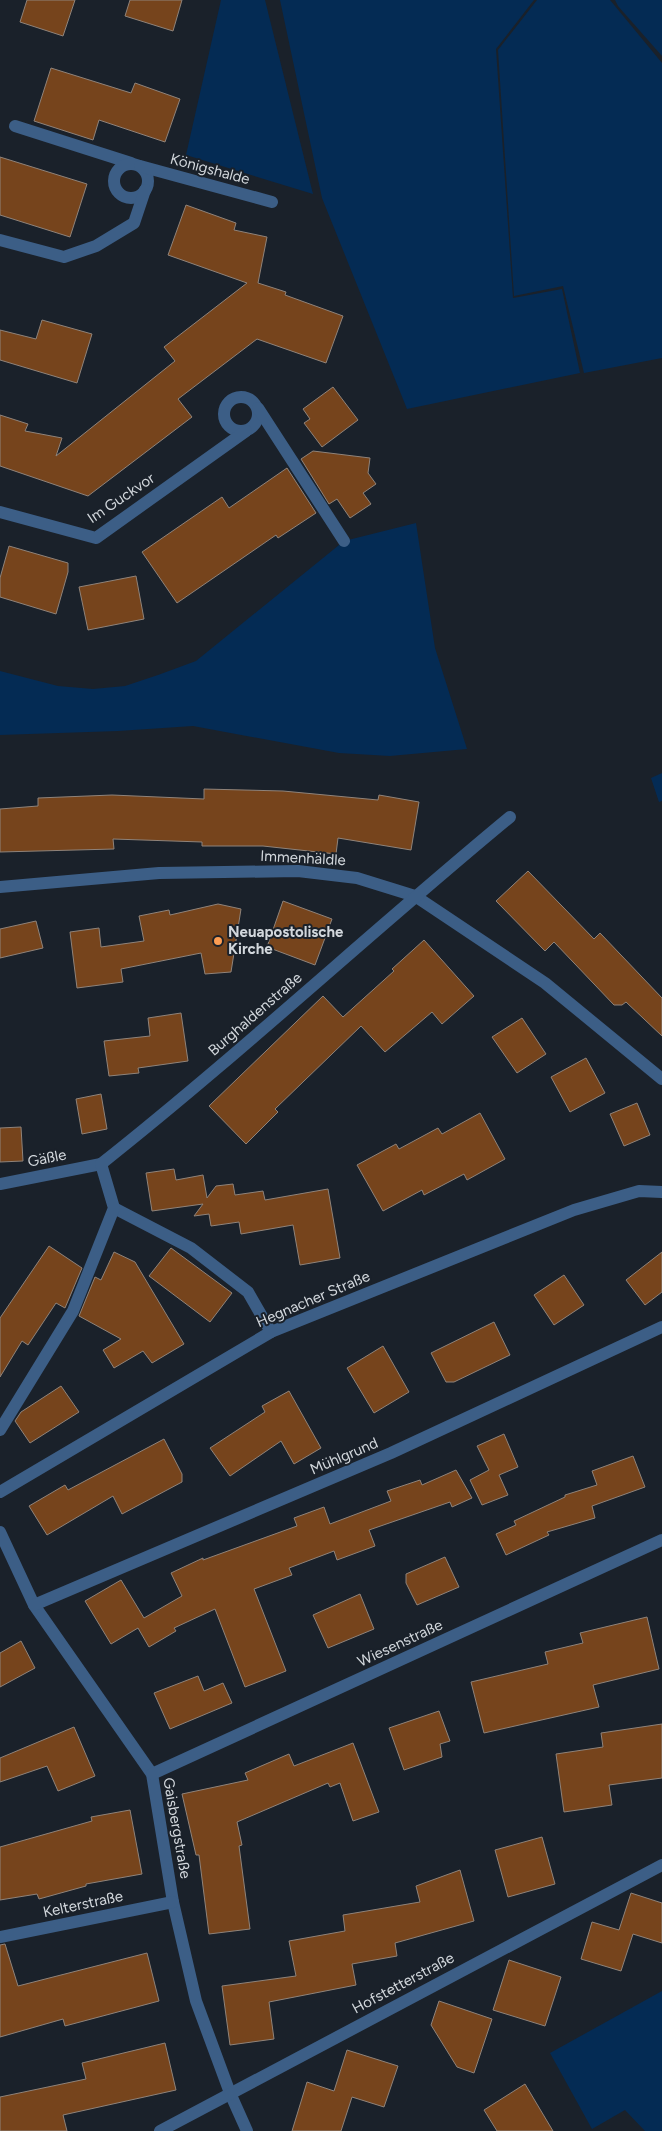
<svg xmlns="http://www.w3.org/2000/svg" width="662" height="2131" font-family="Figtree,sans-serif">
  <rect width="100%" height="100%" fill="#1a212a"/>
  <g fill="#042b54">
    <path d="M221,0H265L313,194L186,155Z"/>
    <path d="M280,0H534L496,49L513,298L562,289L580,373L407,409L322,198Z"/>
    <path d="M537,0H610L662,63V358L584,373L563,286L514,296L498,50Z"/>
    <path d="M615,0H662V56L618,6Z"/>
    <path d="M416,523L435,648L467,749L390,756L339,753L193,726L118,731L0,735V671L58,686L93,689L125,686L158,675L196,661L344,541Z"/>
    <path d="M662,773V801L659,802L651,778Z"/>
    <path d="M662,1991V2131H645L625,2110L592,2129L550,2053Z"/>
  </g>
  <g fill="#76441c" stroke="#8f837a">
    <path d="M27,0H75L63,36L20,22Z"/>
    <path d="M130,0H182L173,31L125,16Z"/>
    <path d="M51,68L131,93L135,83L180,99L165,142L99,120L93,140L34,121Z"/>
    <path d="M0,157L87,184L70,237L0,215Z"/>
    <path d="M186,205L236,223L234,230L267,237L258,283L286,292L285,295L343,316L326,363L257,339L178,399L192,417L88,496L0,466V415L28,424L25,431L62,438L56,456L175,361L164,347L247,283L168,255Z"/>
    <path d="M42,320L92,334L77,383L0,360V330L36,339Z"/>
    <path d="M333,387L358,420L322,447L304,423L310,419L303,409Z"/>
    <path d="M313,451L370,458L368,473L376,484L363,493L371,504L350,518L337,499L329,504L301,459Z"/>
    <path d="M287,468L316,513L278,538L276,535L177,603L142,552L222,497L229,508Z"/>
    <path d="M9,546L68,563V572L56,614L0,597V578Z"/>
    <path d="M136,576L144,619L88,630L79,587Z"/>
    <path d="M204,789L283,791L378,800L379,795L419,802L411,850L338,838L336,854L263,846H202V842L113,839L114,849L0,852V809L38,806V798L112,795L204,799Z"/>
    <path d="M528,871L594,939L600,933L662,998V1036L626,1002L622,1005H614L554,942L545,951L496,901Z"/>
    <path d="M283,901L332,919L315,965L267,947Z"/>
    <path d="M218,904L241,909L231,972L205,974L201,953L121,969L123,982L77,988L70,932L99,928L101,947L144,941L139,916L169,910L170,915Z"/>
    <path d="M36,921L43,948L0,958V929Z"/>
    <path d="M424,940L474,996L442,1024L432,1012L385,1052L361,1026L275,1109L278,1112L246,1144L209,1106L323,996L343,1017L394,971L392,969Z"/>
    <path d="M181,1013L188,1061L138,1068L139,1073L109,1076L104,1041L150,1036L148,1018Z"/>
    <path d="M522,1018L546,1054L517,1073L492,1037Z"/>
    <path d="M586,1058L605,1093L570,1112L551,1077Z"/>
    <path d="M101,1094L107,1129L82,1134L76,1099Z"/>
    <path d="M637,1103L650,1135L624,1146L610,1114Z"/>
    <path d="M480,1113L505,1159L467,1180L464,1174L424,1195L422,1190L383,1211L357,1165L396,1144L399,1149L438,1128L442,1134Z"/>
    <path d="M21,1127L23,1161L0,1162V1128Z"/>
    <path d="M174,1169L176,1180L203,1175L207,1198L216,1186L233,1184L235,1195L263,1191L265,1200L328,1189L340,1258L300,1265L293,1225L241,1234L239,1222L211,1226L209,1214L194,1216L203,1204L152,1211L146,1173Z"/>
    <path d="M49,1246L82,1268L65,1308L56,1303L28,1345L22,1341L0,1377V1318Z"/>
    <path d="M171,1248L232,1293L210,1322L149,1276Z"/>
    <path d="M114,1252L135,1262L184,1344L152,1363L143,1351L114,1368L103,1350L121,1339L79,1316L95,1277L101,1280Z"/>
    <path d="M662,1252V1292L645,1305L626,1280Z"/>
    <path d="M564,1275L584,1305L554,1325L534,1295Z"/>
    <path d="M494,1322L510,1355L454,1382H446L431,1353Z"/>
    <path d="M383,1346L409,1392L374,1413L347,1368Z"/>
    <path d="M61,1386L79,1412L30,1443L15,1421L21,1412Z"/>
    <path d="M289,1391L321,1448L294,1464L281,1441L230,1476L210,1448L265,1412L262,1406Z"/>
    <path d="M504,1434L518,1467L499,1475L508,1495L482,1505L470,1480L489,1470L477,1446Z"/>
    <path d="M164,1439L182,1474V1482L122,1514L113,1496L47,1535L29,1506L65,1485L68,1490Z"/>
    <path d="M633,1456L645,1487L592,1506L595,1518L547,1532L549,1535L506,1555L496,1534L516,1525L514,1521L565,1497V1495L597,1485L592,1471Z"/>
    <path d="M456,1470L472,1498L452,1507L450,1502L369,1530L375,1546L337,1560L334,1551L289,1568L292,1575L254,1589L286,1671L245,1687L215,1609L174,1628L176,1631L149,1647L138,1628L111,1644L85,1601L121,1580L144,1618L182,1596L171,1573L203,1558V1560L297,1526L294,1518L324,1507L330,1524L391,1501L387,1491L420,1480L422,1485Z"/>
    <path d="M445,1557L459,1587L417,1605L406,1583V1574Z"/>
    <path d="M360,1594L374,1629L328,1648L313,1615Z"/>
    <path d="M647,1617L659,1669L593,1685L599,1707L484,1733L471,1682L548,1664L545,1652L583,1643L580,1633Z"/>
    <path d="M21,1641L35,1668L0,1687V1653Z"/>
    <path d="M198,1676L204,1691L223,1683L232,1703L170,1729L154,1693Z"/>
    <path d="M439,1711L450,1741L440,1744L442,1757L404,1770L389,1728Z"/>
    <path d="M662,1724V1778L609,1785L612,1805L564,1812L556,1754L603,1747L601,1733Z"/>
    <path d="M74,1727L95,1776L58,1791L47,1766L0,1782V1758Z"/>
    <path d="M353,1743L379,1812L353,1821L340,1783L330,1787L328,1783L237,1822L242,1845L239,1846L250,1929L209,1934L199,1855H196L182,1794L248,1780L245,1773L289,1754L294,1766Z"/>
    <path d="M130,1810L142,1874L86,1884V1886L39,1899L37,1894L0,1900V1847L92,1821L91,1817Z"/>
    <path d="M542,1837L555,1884L508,1897L495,1850Z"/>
    <path d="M460,1870L474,1921L395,1943L397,1956L352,1964L356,1985L269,2002L274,2039L230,2045L222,1986L296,1976L289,1941L345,1931L343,1915L420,1902L416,1886Z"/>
    <path d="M631,1893L662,1903V1943L633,1934L621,1971L581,1959L592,1922L619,1930Z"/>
    <path d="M5,1944L18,1986L147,1953L159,2001L65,2026L63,2019L0,2037V1945Z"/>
    <path d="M509,1960L561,1977L545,2026L493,2010Z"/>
    <path d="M439,2001L492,2019L474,2073L457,2067L431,2025Z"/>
    <path d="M165,2043L176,2090L63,2115L67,2131H0V2097L86,2079L82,2063Z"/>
    <path d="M347,2050L398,2066L384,2107L352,2097L341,2131H292L307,2082L334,2091Z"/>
    <path d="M525,2084L553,2131H497L484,2110Z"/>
  </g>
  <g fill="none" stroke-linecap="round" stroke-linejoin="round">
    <g stroke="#3c5e86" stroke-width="12">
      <path d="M15,126L131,163"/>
      <circle cx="131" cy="181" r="17"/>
      <path d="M140,166L272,202"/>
      <path d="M0,240L64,257L96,246L134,223L145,190"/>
      <circle cx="241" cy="414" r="17"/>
      <path d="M258,408L344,541"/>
      <path d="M0,512L96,538L246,431"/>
      <path d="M0,887L159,873L298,871L357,878L415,896L545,983L662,1079"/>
      <path d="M0,1184L101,1164"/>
      <path d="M114,1208L191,1248L248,1292L271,1332"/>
      <path d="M0,1430L73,1311L114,1208L101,1164C241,1053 372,931 510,817"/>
      <path d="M0,1492L271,1332L574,1210L639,1191L662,1192"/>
      <path d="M0,1532L34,1605L152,1774L173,1902L196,2001L230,2093L247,2131"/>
      <path d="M34,1605L391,1453L662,1327"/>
      <path d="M152,1774L662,1540"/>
      <path d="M0,1937L173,1902"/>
      <path d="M160,2131L662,1865"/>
    </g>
  </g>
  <circle fill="#fc9d53" stroke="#1a212a" stroke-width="2" cx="218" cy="941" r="5"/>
  <g text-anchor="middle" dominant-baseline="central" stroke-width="4" stroke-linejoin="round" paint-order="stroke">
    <g font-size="15" fill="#d2d7dc" stroke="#1a212a">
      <text transform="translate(210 169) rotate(15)">Königshalde</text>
      <text transform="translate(121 498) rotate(-34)">Im Guckvor</text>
      <text transform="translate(303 858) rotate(3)">Immenhäldle</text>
      <text transform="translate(255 1014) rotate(-41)">Burghaldenstraße</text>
      <text transform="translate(47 1158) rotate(-11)">Gäßle</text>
      <text transform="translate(313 1299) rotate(-23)">Hegnacher Straße</text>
      <text transform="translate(344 1456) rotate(-23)">Mühlgrund</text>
      <text transform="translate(400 1643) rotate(-25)">Wiesenstraße</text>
      <text transform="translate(177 1828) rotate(80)">Gaisbergstraße</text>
      <text transform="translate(83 1904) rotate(-12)">Kelterstraße</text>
      <text transform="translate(403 1983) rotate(-28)">Hofstetterstraße</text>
    </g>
    <g font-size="15" font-weight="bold" fill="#d2d7dc" stroke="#1a212a" text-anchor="start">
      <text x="228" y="932">Neuapostolische<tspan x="228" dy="17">Kirche</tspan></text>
    </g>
  </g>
</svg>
